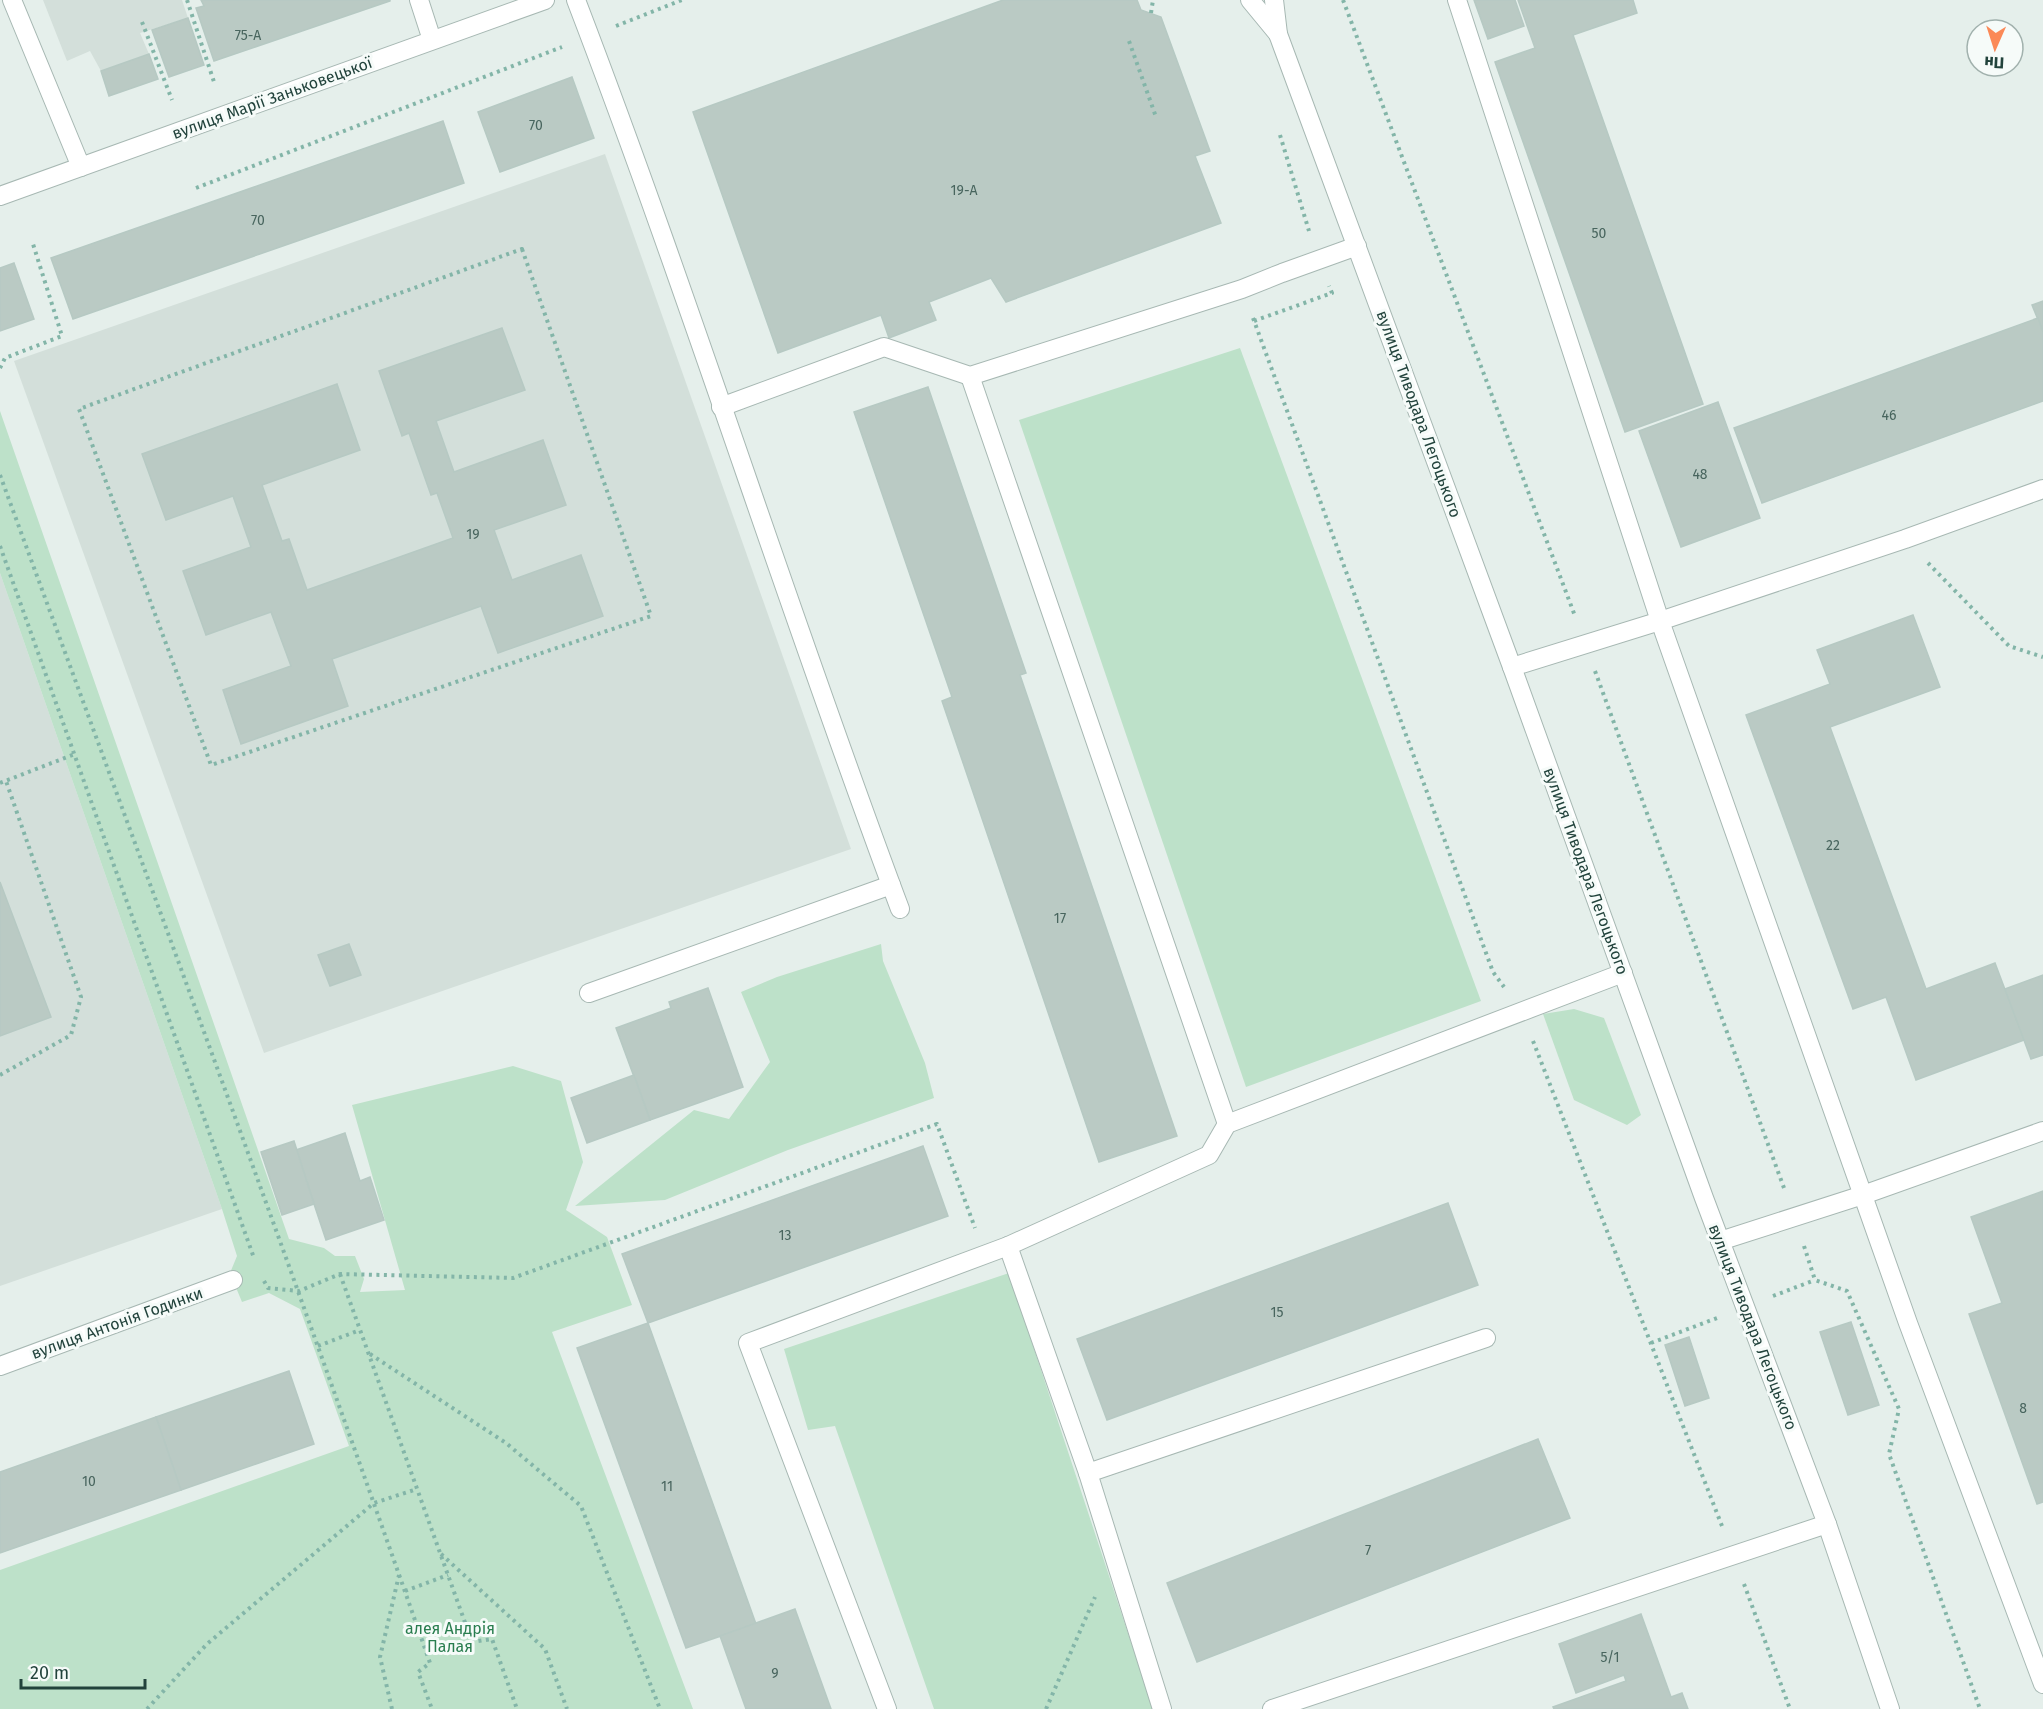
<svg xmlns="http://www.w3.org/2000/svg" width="2043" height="1709" font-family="'Fira Sans',sans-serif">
  <rect width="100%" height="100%" fill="#e5efeb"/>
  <g fill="#d3dfda">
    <path d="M43,0H182L188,18L140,33L149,54L101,71L90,51L67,61Z"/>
    <path d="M605,154L851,849L264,1053L14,361Z"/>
    <path d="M0,573L222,1209L0,1286Z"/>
  </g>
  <g fill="#bde1c9">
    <path d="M1240,348L1481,1001L1246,1087L1019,420Z"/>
    <path d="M0,411L289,1239L324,1248L335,1256H355L364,1279L360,1292L405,1290L352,1105L513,1066L561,1081L583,1162L566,1210L607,1237L632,1305L552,1332L693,1709H0V1570L349,1446L300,1309L269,1293L242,1302L230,1273L237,1256L222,1209L0,573Z"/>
    <path d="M881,944L883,961L925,1063L934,1098L788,1150L665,1200L575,1206L694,1110L729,1119L770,1062L741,992L777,977Z"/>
    <path d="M1574,1009L1604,1018L1641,1115L1627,1125L1574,1100L1543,1014Z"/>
    <path d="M1009,1273L1153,1709H934L835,1426L808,1430L784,1349Z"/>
  </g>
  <g fill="#bacac4" stroke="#b6c9c3" stroke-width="1.5">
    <path d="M201,0H390V1L214,61L196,8L204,6Z"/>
    <path d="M1003,0H1137L1141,10L1161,17L1210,151L1195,156L1221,223L1006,302L991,278L929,302L936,320L889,338L881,315L778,353L693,112Z"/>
    <path d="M1474,0H1515L1524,26L1488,39Z"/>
    <path d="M1518,0H1633L1637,13L1573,35L1703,404L1625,432L1495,62L1535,48Z"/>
    <path d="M188,18L204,65L169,77L152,30Z"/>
    <path d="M149,54L158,79L109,96L101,71Z"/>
    <path d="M572,77L594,138L500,172L478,112Z"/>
    <path d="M443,121L464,183L73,319L51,258Z"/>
    <path d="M14,263L34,319L0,331V268Z"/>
    <path d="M2043,301V332L2032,305Z"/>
    <path d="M2038,318L2043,332V401L1762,503L1734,428Z"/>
    <path d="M502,328L525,390L436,421L454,472L543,440L566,505L494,530L512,580L581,555L603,616L498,653L481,606L332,659L348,706L241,744L223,690L291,666L271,612L206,635L183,571L251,547L233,496L166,520L142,454L337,384L360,450L262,485L282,541L289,539L307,590L453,538L437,493L431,495L409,433L402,436L379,371Z"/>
    <path d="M928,387L1026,673L1020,675L1177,1136L1099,1162L942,701L952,697L854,412Z"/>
    <path d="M1718,402L1760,518L1681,547L1639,431Z"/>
    <path d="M1913,615L1940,687L1830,727L1926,989L1995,963L2024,1040L1916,1080L1886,997L1853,1009L1746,715L1830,684L1817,650Z"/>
    <path d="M0,882L51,1017L0,1036Z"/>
    <path d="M349,944L361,975L330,986L318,955Z"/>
    <path d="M2043,975V1055L2031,1059L2005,989Z"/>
    <path d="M708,988L743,1087L650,1120L616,1028L671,1008L669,1002Z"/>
    <path d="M634,1075L650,1120L587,1143L571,1098Z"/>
    <path d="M345,1133L360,1181L370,1177L384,1220L326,1240L296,1150Z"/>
    <path d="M294,1141L314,1204L282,1215L261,1152Z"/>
    <path d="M923,1146L948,1216L648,1323L622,1254Z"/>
    <path d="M2043,1191V1502L2037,1504L1969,1314L2002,1303L1971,1217Z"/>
    <path d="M1448,1203L1478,1285L1107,1420L1077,1339Z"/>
    <path d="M1851,1322L1879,1405L1848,1415L1820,1332Z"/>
    <path d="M648,1323L756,1624L686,1648L577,1348Z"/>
    <path d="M1689,1337L1709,1398L1685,1406L1665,1345Z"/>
    <path d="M289,1371L314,1444L181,1490L156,1417Z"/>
    <path d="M156,1417L181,1490L0,1553V1472Z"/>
    <path d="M1538,1439L1570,1518L1197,1662L1167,1583Z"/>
    <path d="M795,1609L831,1709H746L720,1636Z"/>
    <path d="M1641,1614L1671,1697L1682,1693L1688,1709H1554L1553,1707L1626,1681L1624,1675L1576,1693L1559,1644Z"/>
  </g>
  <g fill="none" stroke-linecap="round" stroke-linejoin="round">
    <g stroke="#a7b8b3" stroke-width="20">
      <g id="minor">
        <path d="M12,0L81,167"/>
        <path d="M419,0L432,40"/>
        <path d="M576,0C691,300 787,608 900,909"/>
        <path d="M1250,0L1278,34"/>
        <path d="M1274,0L1278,34L1512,667L1704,1198L1827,1524L1890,1709"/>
        <path d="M1457,0L1660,621L1908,1323L2043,1684"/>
        <path d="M0,196L545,0"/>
        <path d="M970,376L1227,1124"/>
        <path d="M721,407L884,347L970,376L1242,289L1282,273L1357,246"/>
        <path d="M1512,667L1660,621L1905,539L2043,489"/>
        <path d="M589,993L891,885"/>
        <path d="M1720,1241L1863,1195L2043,1131"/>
        <path d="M1008,1246L1088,1473L1162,1709"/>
        <path d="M0,1366L233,1280"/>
        <path d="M1088,1473L1486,1338"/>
        <path d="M887,1709L748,1343L1008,1246L1209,1155L1227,1124L1623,973"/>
        <path d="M1272,1709L1827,1524"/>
      </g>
    </g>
    <g stroke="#83b5a8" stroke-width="4" stroke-dasharray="3 4.5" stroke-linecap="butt">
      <path d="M187,0L215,85"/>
      <path d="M1343,0L1575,616"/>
      <path d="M1151,13L1153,0"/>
      <path d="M142,22L172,100"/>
      <path d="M616,26L682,0"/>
      <path d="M1129,41L1156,117"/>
      <path d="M1280,135L1309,231"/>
      <path d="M196,188L562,47"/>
      <path d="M522,249L651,616L211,765L79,409Z"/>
      <path d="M1253,318L1493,972L1504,987"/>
      <path d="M1254,321L1332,293L1329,286"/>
      <path d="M0,368L5,358L62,336L33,244"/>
      <path d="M0,475C145,871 291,1265 430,1663L418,1672L432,1709"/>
      <path d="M0,546L254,1258"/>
      <path d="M1928,563L2009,646L2043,657"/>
      <path d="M1595,671L1784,1188"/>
      <path d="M0,783L75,754"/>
      <path d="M1533,1041L1722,1526"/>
      <path d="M0,1075L71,1035L81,997L6,781"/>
      <path d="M1804,1246L1815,1280L1847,1291L1899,1409L1889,1454L1980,1709"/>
      <path d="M340,1274L472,1642L492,1639L517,1709"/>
      <path d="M264,1281L268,1288L299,1291L340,1274L513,1278L937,1124L975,1228"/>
      <path d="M1773,1296L1815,1280"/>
      <path d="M1651,1343L1717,1318"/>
      <path d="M318,1346L360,1330"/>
      <path d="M370,1354L506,1443L581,1506L660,1709"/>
      <path d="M441,1554L545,1649L567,1709"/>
      <path d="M1744,1584L1790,1709"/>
      <path d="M405,1591L448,1575"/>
      <path d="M147,1709L207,1644L374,1503L417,1489"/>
      <path d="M392,1709L380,1657L399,1575"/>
      <path d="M1046,1709L1095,1597"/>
    </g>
    <use href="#minor" stroke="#fff" stroke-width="18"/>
  </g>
  <g text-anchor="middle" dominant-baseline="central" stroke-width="6" stroke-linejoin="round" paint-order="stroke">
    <g font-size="14" fill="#48655e">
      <text x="248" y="35">75-А</text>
      <text x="536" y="125">70</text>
      <text x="964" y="190">19-А</text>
      <text x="258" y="220">70</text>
      <text x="1599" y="233">50</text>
      <text x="1889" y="415">46</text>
      <text x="1700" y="474">48</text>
      <text x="473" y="534">19</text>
      <text x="1833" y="845">22</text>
      <text x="1060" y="918">17</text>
      <text x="785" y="1235">13</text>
      <text x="1277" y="1312">15</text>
      <text x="2023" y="1408">8</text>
      <text x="89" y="1481">10</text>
      <text x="667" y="1486">11</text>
      <text x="1368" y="1550">7</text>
      <text x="1610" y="1657">5/1</text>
      <text x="775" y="1673">9</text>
    </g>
    <g font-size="16" fill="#22433c" stroke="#f6fbf9">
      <text transform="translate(272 98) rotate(-20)">вулиця Марії Заньковецької</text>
      <text transform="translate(1419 414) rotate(70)">вулиця Тиводара Легоцького</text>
      <text transform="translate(1586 871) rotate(70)">вулиця Тиводара Легоцького</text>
      <text transform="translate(117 1323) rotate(-20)">вулиця Антонія Годинки</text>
      <text transform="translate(1753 1327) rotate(69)">вулиця Тиводара Легоцького</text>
    </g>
    <g font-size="16" fill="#297d4f" stroke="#f6fbf9">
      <text x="450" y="1628">алея Андрія<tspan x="450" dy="18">Палая</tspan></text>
    </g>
  </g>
  <g transform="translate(1995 48) rotate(183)"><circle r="28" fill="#f6fbf9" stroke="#a1b1ad" stroke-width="1.5"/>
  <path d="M0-4.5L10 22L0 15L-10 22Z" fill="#fb8957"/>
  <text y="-9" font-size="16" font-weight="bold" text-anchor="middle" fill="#22433c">Пн</text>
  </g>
  <path d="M21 1679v9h124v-9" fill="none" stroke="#22433c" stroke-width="3"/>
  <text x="30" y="1679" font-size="18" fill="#22433c" stroke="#f6fbf9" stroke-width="4.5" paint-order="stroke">20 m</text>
</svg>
